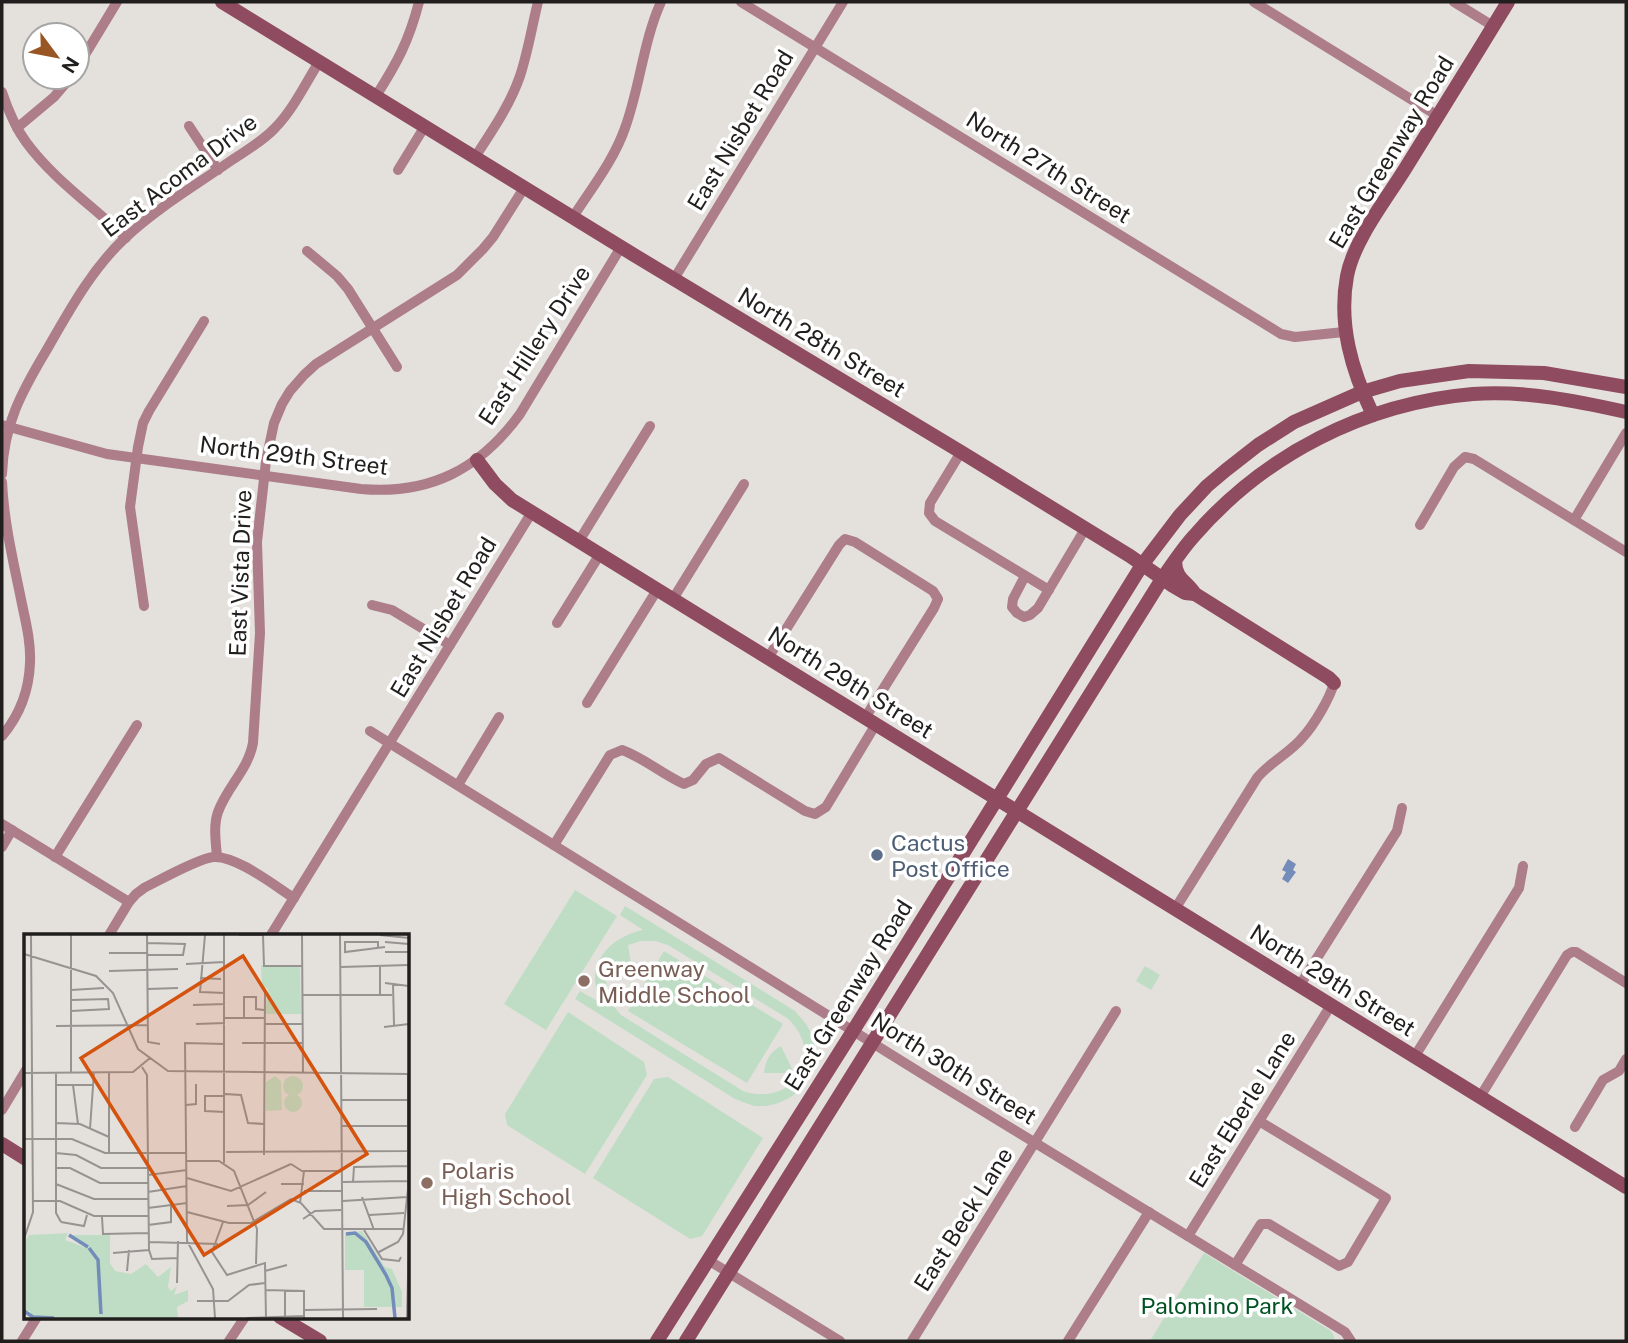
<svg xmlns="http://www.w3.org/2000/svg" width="1628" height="1343" font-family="'Public Sans',sans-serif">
  <rect width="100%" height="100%" fill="#e4e1dd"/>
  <g fill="#bfddc4" fill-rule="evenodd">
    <path d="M575,890L617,916L546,1030L504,1004Z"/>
    <path d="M625,906L795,1011C801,1018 807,1024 811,1033C827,1067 798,1106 761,1106C752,1107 744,1102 735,1099L575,999L580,991L599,1002C598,994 595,987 595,979C595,952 619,935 643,930L620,915ZM641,941H655L668,945L787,1018C827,1054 794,1108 743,1091L621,1015C611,1004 607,996 606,980L629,974L633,977L636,972L632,969L628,945Z"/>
    <path d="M664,951L783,1024L747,1083L628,1011Z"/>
    <path d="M1145,966L1160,975L1151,990L1136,981Z"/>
    <path d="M568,1012L644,1062L647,1075L585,1174L507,1125L505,1114Z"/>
    <path d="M781,1046L794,1073H764C765,1061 770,1052 781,1046Z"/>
    <path d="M668,1077L763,1138L702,1236L690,1239L593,1178L654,1079Z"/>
    <path d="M1204,1253L1331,1331L1334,1336V1341H1150Z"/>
  </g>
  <path fill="#738cba" d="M1288,859L1296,864L1293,870L1296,872L1288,883L1282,879L1286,872L1282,870Z"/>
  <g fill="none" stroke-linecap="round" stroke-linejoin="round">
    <g stroke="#ad7d8a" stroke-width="10">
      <path d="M741,2L1281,334L1295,337L1344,332"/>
      <path d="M1254,2L1438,116"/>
      <path d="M1454,2L1493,26"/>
      <path d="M77,68L117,2"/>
      <path d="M2,92C8,110 15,127 26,142C53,179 93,206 126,238"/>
      <path d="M376,96C397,63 409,41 419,2"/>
      <path d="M189,126L218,170"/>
      <path d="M17,128L54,97L71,77"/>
      <path d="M475,157C492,131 510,105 520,76C528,52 532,26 538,2"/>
      <path d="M398,170L425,126"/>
      <path d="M573,217C591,189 614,160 625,128C640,87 643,42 661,2"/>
      <path d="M307,251L337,276L348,289L397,367"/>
      <path d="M674,279L843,2"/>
      <path d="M2,425L107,454L361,489C430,495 480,469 520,414L621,247"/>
      <path d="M961,452L930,503L929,513L935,521L1049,590"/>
      <path d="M2,474C4,424 21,393 46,351C69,311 91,270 125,238C157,208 196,185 232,160C247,150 263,141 275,128C293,110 305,84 319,62"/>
      <path d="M2,482C4,524 14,564 22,604C26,623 31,643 30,663C29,690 19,716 2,736"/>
      <path d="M1574,520L1626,433"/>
      <path d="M1420,525L1454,467L1465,457L1474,459L1626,552"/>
      <path d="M579,541L650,426"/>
      <path d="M1025,576L1013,599L1012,607L1017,613L1024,617L1030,615L1038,608L1085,529"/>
      <path d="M673,599L744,484"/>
      <path d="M372,605L392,610L450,645"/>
      <path d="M144,606L130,507L138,447L143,423L149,411L204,321"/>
      <path d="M557,623L600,554"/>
      <path d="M768,658L839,545L845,539L855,542L933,591L938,599L934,608L865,718"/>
      <path d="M587,703L657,590"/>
      <path d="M370,731L924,1075L1345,1332L1351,1341"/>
      <path d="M458,785L499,717"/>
      <path d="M2,824L129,902"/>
      <path d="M554,845L610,755L622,750C644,758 662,774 684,784L693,780L706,764L719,758L805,811L815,814L826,807L876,724"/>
      <path d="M2,847L12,830"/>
      <path d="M55,857L137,725"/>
      <path d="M217,857C216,843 213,826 218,812C227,787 248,770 253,743L260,633L257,542L266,461L274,423L282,404L290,391L304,375L316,364L457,275L483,249L493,237L524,188"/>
      <path d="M1175,909L1257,778C1270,762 1290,753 1303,737C1314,725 1330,698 1334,683"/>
      <path d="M109,935L129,902L136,894L144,888C160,880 197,859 213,857C236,855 275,886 294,898"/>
      <path d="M271,935L532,512"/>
      <path d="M1300,985L1397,831L1402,808"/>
      <path d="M1415,1056L1519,888L1523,866"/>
      <path d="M1480,1097L1567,955L1572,952H1576L1626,983"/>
      <path d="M2,1110L26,1070"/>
      <path d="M1575,1127L1603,1080L1619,1071L1626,1059"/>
      <path d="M1188,1236L1331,1005"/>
      <path d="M708,1260L840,1341"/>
      <path d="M1235,1265L1261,1224H1269L1339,1266L1348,1262L1386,1198L1259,1121"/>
      <path d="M22,1341L37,1317"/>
      <path d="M229,1341L245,1317"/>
      <path d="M912,1341L1116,1011"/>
      <path d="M1068,1341L1149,1212"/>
    </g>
    <g stroke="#8f4c60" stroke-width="14">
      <path d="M222,2L634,255L961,452L1130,556L1173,586L1185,593L1195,594"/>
      <path d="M1373,415C1352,371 1338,325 1347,276C1354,240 1385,201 1405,169C1439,114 1474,58 1508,2"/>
      <path d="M477,460L495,484L512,500L1626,1187"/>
      <path d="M1175,561C1176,580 1186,580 1195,594L1329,678L1334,683"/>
      <path d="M2,1144L26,1159"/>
      <path d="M280,1317L320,1341"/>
      <path d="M657,1341L853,1031L1142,565L1180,515L1207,486L1226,470L1258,445L1294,422L1362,392L1400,381L1469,371L1544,373L1626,387"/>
      <path d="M686,1341L1162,579C1172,565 1182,549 1194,536C1264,455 1365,403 1473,394C1523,390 1577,401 1626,412"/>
    </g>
  </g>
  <circle fill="#5c6f8a" stroke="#fff" stroke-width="2.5" cx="877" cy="855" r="7"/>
  <g fill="#8d6e63" stroke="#fff" stroke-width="2.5">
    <circle cx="584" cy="981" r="7"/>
    <circle cx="427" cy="1183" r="7"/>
  </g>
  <g text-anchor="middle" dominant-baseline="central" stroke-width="7" stroke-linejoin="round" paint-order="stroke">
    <g font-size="23" fill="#211f1e" stroke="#fff">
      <text transform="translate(740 130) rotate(-59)">East Nisbet Road</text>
      <text transform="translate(1391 152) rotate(-59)">East Greenway Road</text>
      <text transform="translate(1049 167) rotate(32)">North 27th Street</text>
      <text transform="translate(179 175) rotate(-37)">East Acoma Drive</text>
      <text transform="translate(822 342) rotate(31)">North 28th Street</text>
      <text transform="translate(534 345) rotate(-57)">East Hillery Drive</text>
      <text transform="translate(294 455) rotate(7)">North 29th Street</text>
      <text transform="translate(240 573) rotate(-88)">East Vista Drive</text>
      <text transform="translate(443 617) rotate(-59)">East Nisbet Road</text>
      <text transform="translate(851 682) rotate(32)">North 29th Street</text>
      <text transform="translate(1333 980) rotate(32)">North 29th Street</text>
      <text transform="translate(848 995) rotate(-58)">East Greenway Road</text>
      <text transform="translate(954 1068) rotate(32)">North 30th Street</text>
      <text transform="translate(1242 1109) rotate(-58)">East Eberle Lane</text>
      <text transform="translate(963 1219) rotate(-58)">East Beck Lane</text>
    </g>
    <g font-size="23" fill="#4e5e75" stroke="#fff" text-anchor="start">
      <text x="891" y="842">Cactus<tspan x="891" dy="26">Post Office</tspan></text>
    </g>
    <g font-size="23" fill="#785e54" stroke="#fff" text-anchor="start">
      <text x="598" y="968">Greenway<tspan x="598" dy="26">Middle School</tspan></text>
      <text x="441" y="1170">Polaris<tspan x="441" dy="26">High School</tspan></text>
    </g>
    <g font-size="23" fill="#015223" stroke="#fff">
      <text x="1217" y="1305">Palomino Park</text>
    </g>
  </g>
  <g transform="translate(24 934)">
    <rect width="385" height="385" fill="#e4e1dd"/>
    <path d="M237,31L276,33L277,80H241L244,55L238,52ZM259 152a10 10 0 1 1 20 0a10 10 0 1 1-20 0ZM251,142L257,147L258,176L242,177V148ZM260 169a9 9 0 1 1 18 0a9 9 0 1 1-18 0ZM338,297L361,333L368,335L378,358V373H340V336H321V299ZM44,299L41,306L63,314L46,301H86V329L91,337L107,340L122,330L134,343L147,333L144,353L147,357L153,352L150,361L164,356V367L153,373L154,384H6L3,380L7,377H0V309L5,301Z" fill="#bfddc4"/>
    <path fill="none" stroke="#738cba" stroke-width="3.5" d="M322,300L331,299L342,308L362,341L368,354L371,384M45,301L64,313M65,314L74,326L77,380M0,377L9,383L30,384"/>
    <path fill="none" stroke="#969391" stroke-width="2" d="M47,1V139M123,1L124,108L136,110M181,1L176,58L201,59M215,1H239L240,32H278M278,1L279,139M316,1L319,384M356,1L385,4M361,8L385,10M123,9L161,10L159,21H123M354,13V8H321V18L361,13M361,18H385M85,19H123M0,20L72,42L89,59L114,115L144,137L385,140M162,30L200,28M356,32V61M317,33L385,31M85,37L154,35M176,44L197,45M361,49L385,52M369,50L370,91M124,55L154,54M47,56L80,54M278,61H368M47,66L84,65L85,75L47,77M169,71L201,70M201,84H240M220,84V63H232V75L240,76M172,90L201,89M240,90H279M32,92L124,91M360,93L385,90M218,109H279M118,133L123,141L125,316L128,325L154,324M85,138V219M0,139L109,138L126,124M32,139V279L37,288M32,151H70M49,151L54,190M201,160L217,161L224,189L240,190M201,162H181V177L201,178M318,166H384M162,171L172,170V150M32,189L56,190L85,203M318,192H384M66,195L70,138M0,205H48L81,219H163M202,218L385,217M32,219L52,221L77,234H124M240,221L241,55M163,227H195L210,237L233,295L232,330M200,229V1M267,230L278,237H318M32,234H46L76,249H124M124,241L163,236M163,244L207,257L267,230M319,248L384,247M329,248L330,233L384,232M32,250L70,265H124M257,250H280M280,257H317M124,258L163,252M338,263L350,296M9,267H36L70,282H124M319,267L383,263M276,269L280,237M203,272L224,271L242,258M124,274L163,269M163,278L205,289H227L267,265L277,269L300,295H379M345,281L380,279M78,283L79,300L124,299M279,285L291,277L317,276M37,288L60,292L63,281M199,288L188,318L203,341L241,329L242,384M124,291L147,288V271M340,296L358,325L375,327L377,323M0,305L9,278L7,1M125,308L194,310M89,319L125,316M353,319L374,308L379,300L384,255V139M103,337L105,316M241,337L263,331M153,349L154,307M241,356L280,357V384M261,356V383M173,367H204L225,351L241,349M280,376L353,375M191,384L189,355L163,307L161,109L201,110M223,384L280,382M383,384L385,302"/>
    <path fill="#d4530e" fill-opacity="0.15" stroke="#d4530e" stroke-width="3.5" d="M219,22L343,220L180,321L57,124Z"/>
    <rect width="385" height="385" fill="none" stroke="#211f1e" stroke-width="3.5"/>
  </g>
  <rect width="1628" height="1343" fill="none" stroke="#211f1e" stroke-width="7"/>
  <g transform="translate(56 56) rotate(122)"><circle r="33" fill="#ffffff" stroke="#a6a5a5" stroke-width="2"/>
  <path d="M0-5L12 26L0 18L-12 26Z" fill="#985624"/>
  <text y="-10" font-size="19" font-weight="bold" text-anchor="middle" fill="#211f1e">N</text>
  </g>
</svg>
